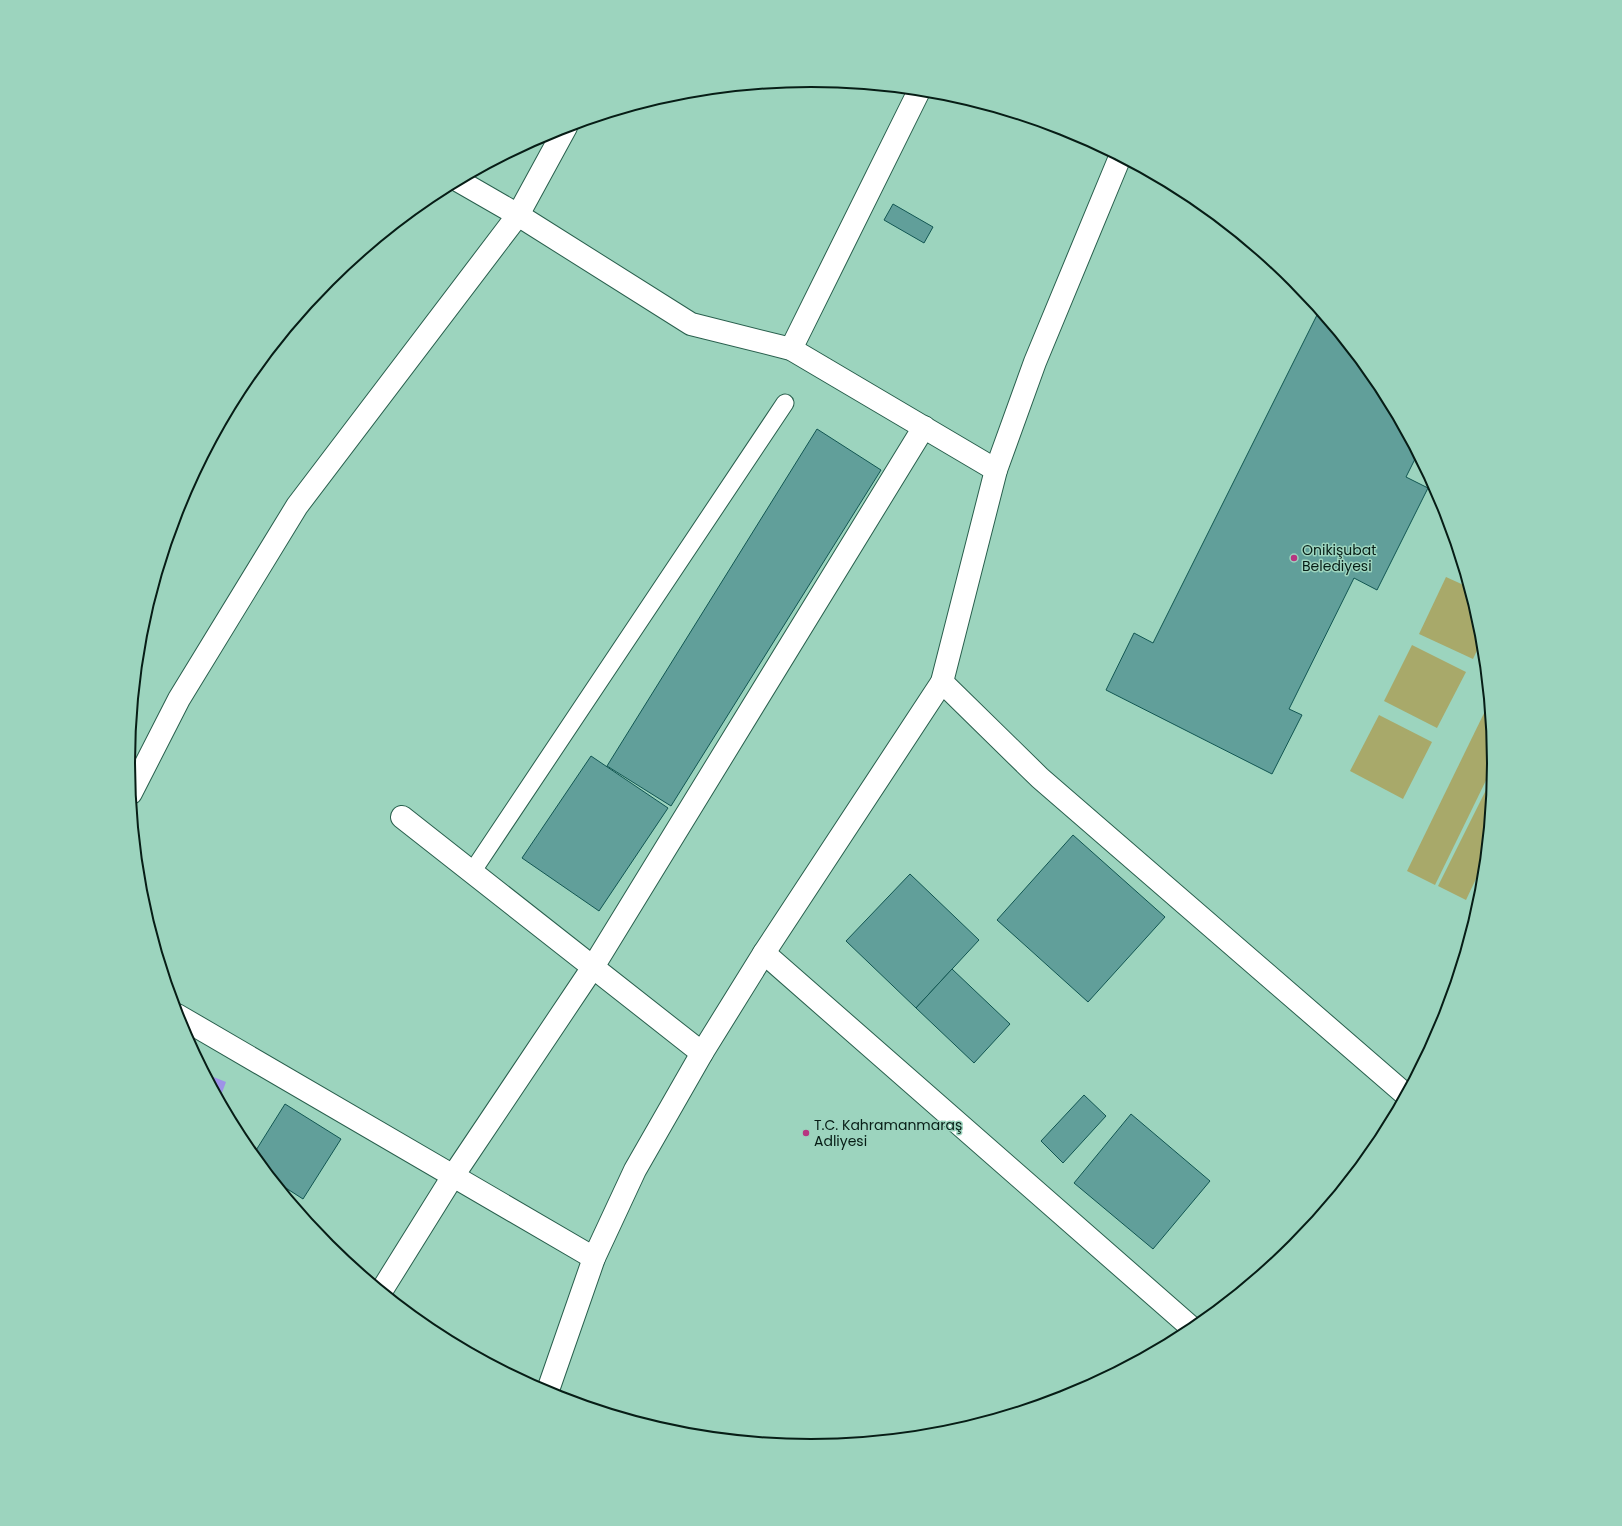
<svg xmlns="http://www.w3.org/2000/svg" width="1622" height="1526" font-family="Poppins,sans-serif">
  <rect width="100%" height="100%" fill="#9cd4be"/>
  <g fill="#a8a96a">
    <path d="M1446,577L1468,587L1481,630L1482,640L1473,659L1419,634Z"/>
    <path d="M1412,645L1466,672L1437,728L1384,701Z"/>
    <path d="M1488,705L1494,764L1435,885L1407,871Z"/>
    <path d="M1379,715L1432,742L1403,799L1350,771Z"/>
    <path d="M1493,776L1484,862L1466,900L1438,886Z"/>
  </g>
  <path fill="#9e92e8" d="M206,1074L226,1082L220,1098Z"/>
  <g fill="#619f9a" stroke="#125652">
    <path d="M893,204L933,227L924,243L884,220Z"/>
    <path d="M1319,311L1379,384L1417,455L1406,477L1428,488L1377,590L1354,578L1289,709L1302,715L1272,774L1106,690L1134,633L1153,643Z"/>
    <path d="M817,429L881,470L671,806L607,766Z"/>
    <path d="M591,756L668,808L599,911L522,858Z"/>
    <path d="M1073,835L1165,917L1088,1002L997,920Z"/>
    <path d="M910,874L979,940L916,1008L846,941Z"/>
    <path d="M952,969L1010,1024L974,1063L916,1008Z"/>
    <path d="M194,1050L200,1053L198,1058Z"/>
    <path d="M1084,1095L1106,1116L1063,1163L1041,1141Z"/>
    <path d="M285,1104L341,1139L303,1199L275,1181L253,1155Z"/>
    <path d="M1131,1114L1210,1181L1153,1249L1074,1183Z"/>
  </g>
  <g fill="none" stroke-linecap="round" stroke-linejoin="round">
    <g stroke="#295f4d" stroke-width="19">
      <path id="service" d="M472,872L785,403"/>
    </g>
    <g stroke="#295f4d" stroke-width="24">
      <g id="minor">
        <path d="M459,181L518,215L691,324L791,349L996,470"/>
        <path d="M791,349L919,91"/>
        <path d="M942,682L1040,778L1405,1094"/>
        <path d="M131,793L179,699L297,506L518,215L566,127"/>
        <path d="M402,817L702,1053"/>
        <path d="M764,953L1193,1329"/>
        <path d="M177,1015L594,1258"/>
        <path d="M382,1290L453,1176L593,967L924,427"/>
        <path d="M547,1393L594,1258L635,1170L702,1053L764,953L942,682L996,470L1035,362L1120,157"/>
      </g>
    </g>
    <use href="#service" stroke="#fff" stroke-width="17"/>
    <use href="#minor" stroke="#fff" stroke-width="22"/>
  </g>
  <g fill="#b73681" stroke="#9cd4be" stroke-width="1.5">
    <circle cx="1294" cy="558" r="4"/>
    <circle cx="806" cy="1133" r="4"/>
  </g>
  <g text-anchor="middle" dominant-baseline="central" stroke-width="3" stroke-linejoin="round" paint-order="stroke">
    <g font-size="14" fill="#071d16" stroke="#9cd4be" text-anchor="start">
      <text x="1302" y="550">Onikişubat<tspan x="1302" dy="16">Belediyesi</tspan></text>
      <text x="814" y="1125">T.C. Kahramanmaraş<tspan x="814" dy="16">Adliyesi</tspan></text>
    </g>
  </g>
  <path d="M0 0H1622V1526H0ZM135 763a676 676 0 1 1 1352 0a676 676 0 1 1-1352 0Z" fill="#9cd4be" fill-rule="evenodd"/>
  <path fill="none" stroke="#071d16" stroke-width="2" d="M135 763a676 676 0 1 1 1352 0a676 676 0 1 1-1352 0Z"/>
</svg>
